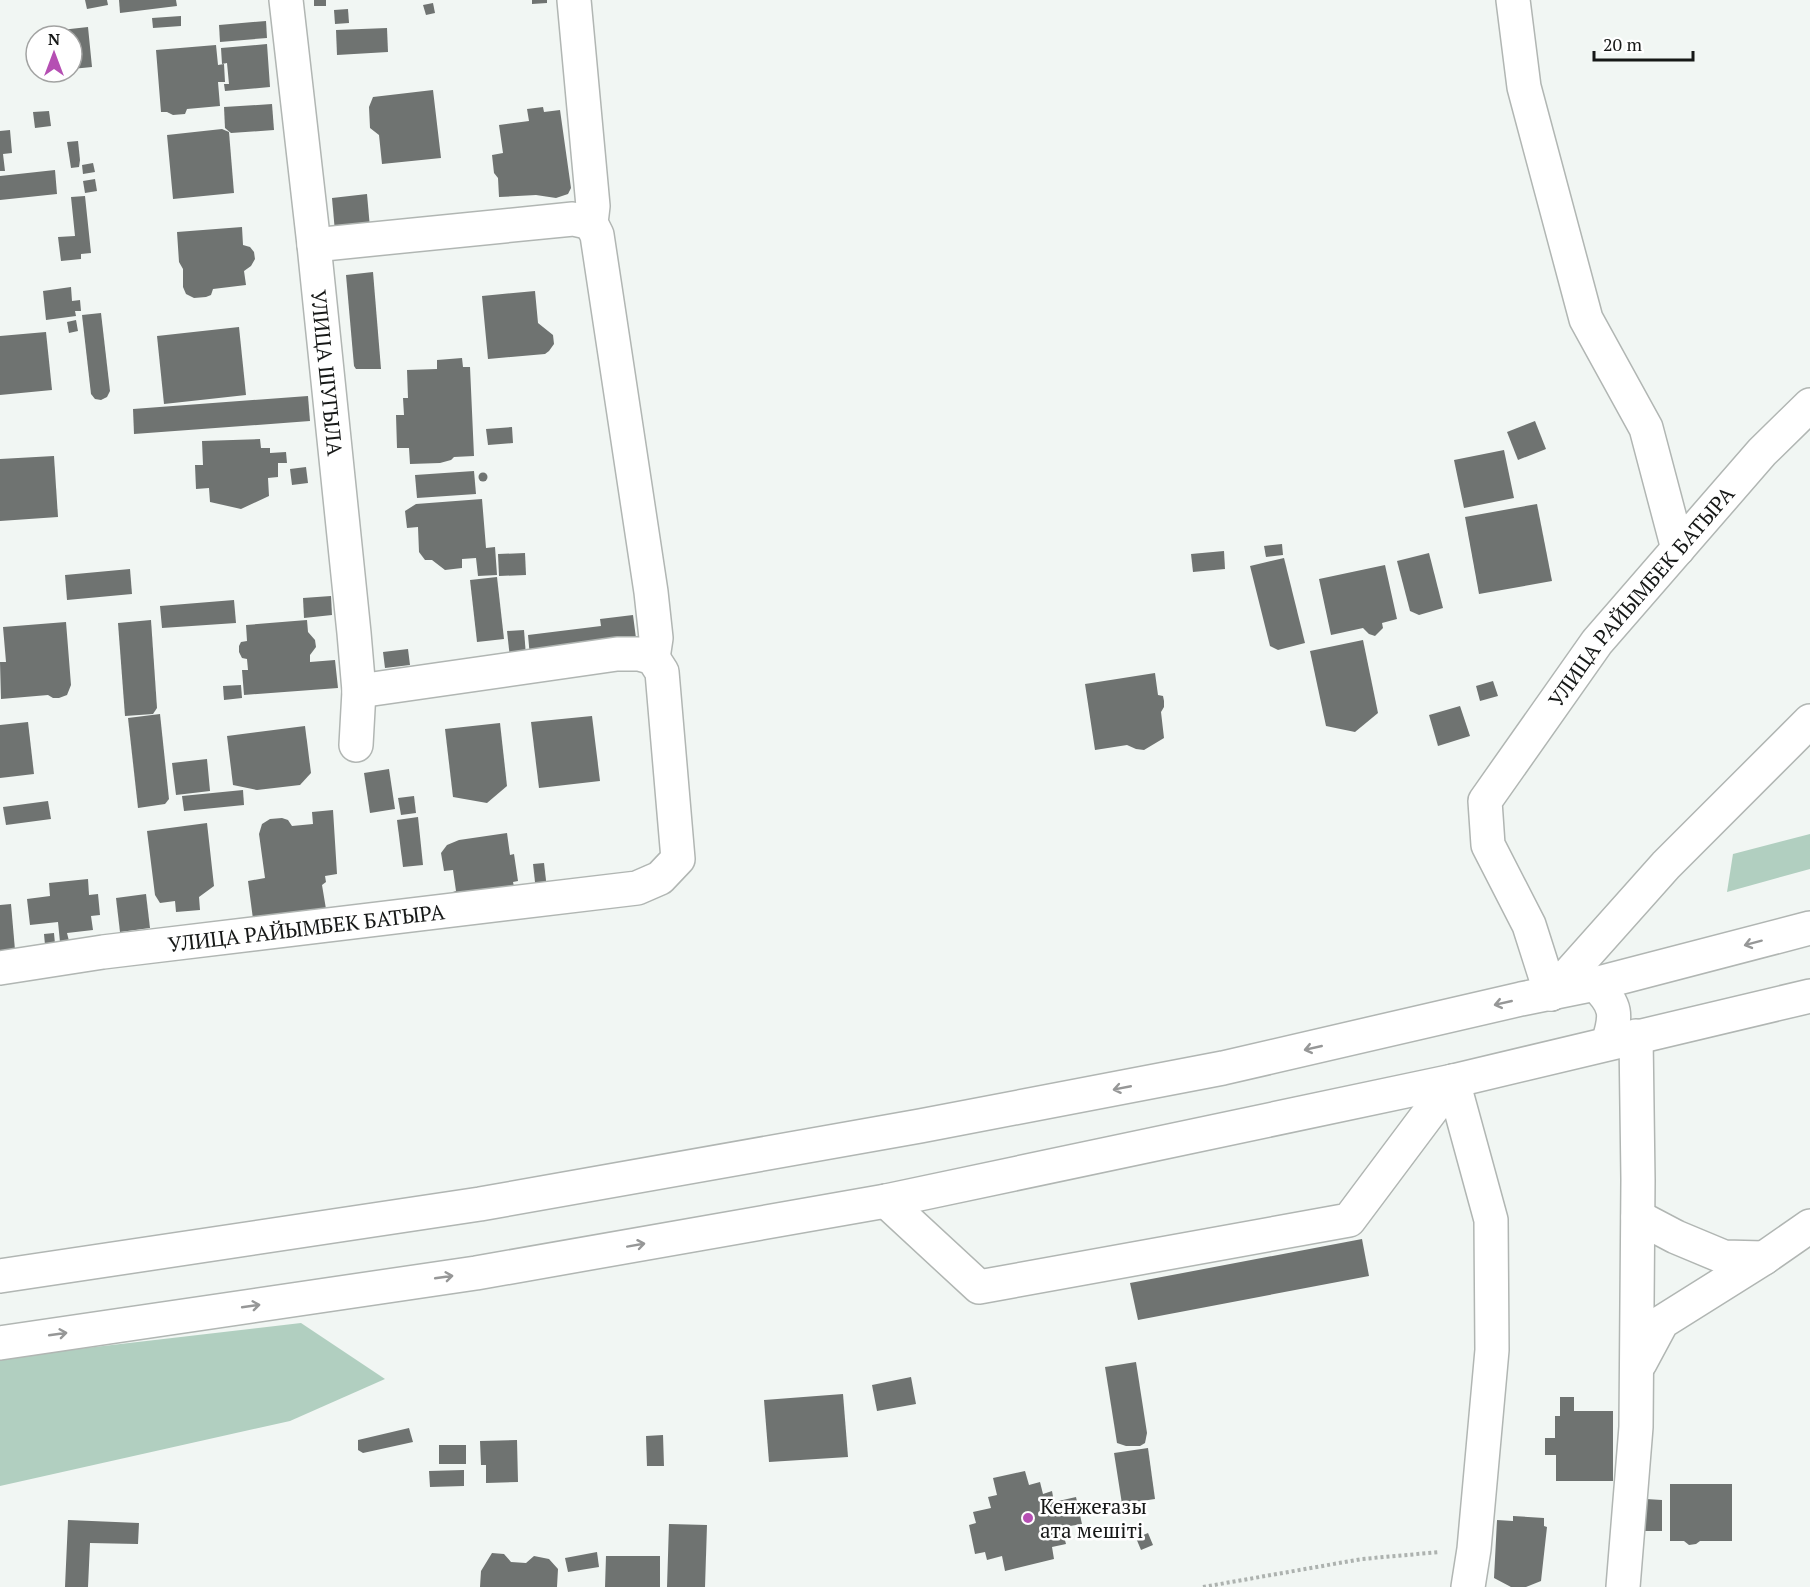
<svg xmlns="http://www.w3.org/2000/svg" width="1810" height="1587" font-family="'PT Serif',serif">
  <rect width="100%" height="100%" fill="#f1f6f3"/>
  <g fill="#b1cfc0">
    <path d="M1810,834V869L1727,892L1733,854Z"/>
    <path d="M301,1323L385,1379L290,1421L0,1486V1358Z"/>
  </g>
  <g fill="#6f7371">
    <path d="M85,0H107L108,5L87,9Z"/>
    <path d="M119,0H176L177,6L120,13Z"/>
    <rect x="314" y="0" width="12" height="6"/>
    <path d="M532,0H547V3L532,4Z"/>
    <path d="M433,3L435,13L426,15L423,5Z"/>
    <path d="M348,9L349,23L335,24L334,10Z"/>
    <path d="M181,16V26L153,28L152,18Z"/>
    <path d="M266,21L267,38L220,42L219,25Z"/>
    <path d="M88,27L92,67L72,69V36H61V30Z"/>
    <path d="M387,28L388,52L337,55L336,30Z"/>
    <path d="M267,44L270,87L225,91L224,84H229L227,63L222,64L221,48Z"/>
    <path d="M216,45L218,65L224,64L225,82H218L220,106L187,109L185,114L173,115L167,112H161L156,50Z"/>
    <path d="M433,90L441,158L382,164L379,135L370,128L369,107L373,97Z"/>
    <path d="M272,104L274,130L231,133L225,128L224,107Z"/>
    <path d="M543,107L544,112L560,110L571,188L568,194L556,198L536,195L499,197L498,178L494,173L492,155L503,153L499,125L529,121L527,109Z"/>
    <path d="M49,111L51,126L35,128L33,112Z"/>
    <path d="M222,129L229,132L234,193L173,199L167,135Z"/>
    <path d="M10,130L12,153L3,154L5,171H0V131Z"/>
    <path d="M78,141L80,160L79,167L71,168L67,142Z"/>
    <path d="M93,163L95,172L83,174L82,165Z"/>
    <path d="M55,170L57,194L0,200V176Z"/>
    <path d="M95,179L97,191L85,193L83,181Z"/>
    <path d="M367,194L370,228L335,232L332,198Z"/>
    <path d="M85,196L91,253L81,254V259L61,261L58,237L75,236L71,197Z"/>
    <path d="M242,227L243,245L250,247L254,252L255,259L251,266L244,271L246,285L213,289L211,295L206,297L194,298L186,294L183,287V269L179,262L177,232Z"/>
    <path d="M373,272L381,369H356L354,366L346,275Z"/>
    <path d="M71,287L72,301L80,300L81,311H75L76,316L46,320L43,291Z"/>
    <path d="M535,291L538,323L553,335L554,344L549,351L545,354L488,359L482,296Z"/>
    <path d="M101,313L110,391L107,397L101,400L95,399L91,394L82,315Z"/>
    <path d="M76,320L78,331L69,333L67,322Z"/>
    <path d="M239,327L246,395L164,404L157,336Z"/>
    <path d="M46,332L52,390L0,395V336Z"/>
    <path d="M462,358L463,367H470L474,456L454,457L451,460L440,463L410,464L409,448H397L396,415H404L403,398H408L407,370L437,369V360Z"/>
    <path d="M308,396L310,421L134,434L133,409Z"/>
    <path d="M1535,421L1546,449L1518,460L1507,432Z"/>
    <path d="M512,427L513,443L488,445L486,429Z"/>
    <path d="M260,439L261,448H270V453L286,452L287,463H278V477L268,478L269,496L241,509L210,502L209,488L196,489L195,465H203L202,441Z"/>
    <path d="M1504,450L1514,498L1464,508L1454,460Z"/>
    <path d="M54,456L58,517L0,521V459Z"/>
    <path d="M306,467L308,483L292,485L290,469Z"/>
    <path d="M474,471L476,494L417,498L415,475Z"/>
    <circle cx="483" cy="477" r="4.5"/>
    <path d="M482,499L486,548L495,547L497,575L478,576L476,558L462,559V568L445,570L432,560H425L419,552L418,527L407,528L405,511L416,504Z"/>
    <path d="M1537,504L1552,581L1479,594L1465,517Z"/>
    <path d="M1282,544L1283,555L1266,557L1264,546Z"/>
    <path d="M1224,551L1225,569L1193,572L1191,554Z"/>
    <path d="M525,553L526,575L499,576L498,554Z"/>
    <path d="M1429,553L1443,608L1419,615L1410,611L1397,561Z"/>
    <path d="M1284,558L1305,643L1278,650L1270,646L1250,566Z"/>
    <path d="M1385,565L1397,619L1382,623L1383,628L1375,636L1369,634L1363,628L1331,635L1319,579Z"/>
    <path d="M130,569L132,594L67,600L65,575Z"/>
    <path d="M497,577L504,639L477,642L470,580Z"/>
    <path d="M331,596L332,615L304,618L303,598Z"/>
    <path d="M234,600L236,623L162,628L160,606Z"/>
    <path d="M633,615L637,646L530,657L528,635L601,626L600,619Z"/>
    <path d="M151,620L157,708L153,714L125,716L118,623Z"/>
    <path d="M307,620L308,632L315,640L316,647L310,655V662L335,660L338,688L244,695L242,670H248L247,659L242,658L239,652V646L241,642L247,641L246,625Z"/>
    <path d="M66,622L71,685L67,695L59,698H53L48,695L1,699L0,662H6L3,627Z"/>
    <path d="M524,630L526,656L510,658L507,631Z"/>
    <path d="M1363,640L1378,713L1355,732L1326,726L1310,651Z"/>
    <path d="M408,649L410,665L385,668L383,652Z"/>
    <path d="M1155,673L1158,695L1163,696L1164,701V707L1161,712L1164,738L1144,750L1136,749L1127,745L1095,750L1085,684Z"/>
    <path d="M1493,681L1498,696L1480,701L1476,686Z"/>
    <path d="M241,685L242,698L224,700L223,686Z"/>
    <path d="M1460,706L1470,736L1438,746L1429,715Z"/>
    <path d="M160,714L169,799L165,804L138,808L128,718Z"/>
    <path d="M592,716L600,781L539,788L531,722Z"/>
    <path d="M28,722L34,774L0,778V725Z"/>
    <path d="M500,723L507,786L487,803L453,797L445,729Z"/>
    <path d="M305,726L311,773L300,785L257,790L233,785L227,736Z"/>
    <path d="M207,759L210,791L176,795L172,763Z"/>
    <path d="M389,769L395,809L370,813L364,773Z"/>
    <path d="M243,790L244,805L184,811L182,796Z"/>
    <path d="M414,796L416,813L401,815L398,798Z"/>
    <path d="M48,801L51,819L6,825L3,807Z"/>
    <path d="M333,810L337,874L325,876L326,882L322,885L326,909L253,919L248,881L265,878L259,834L262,824L270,819L282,818L288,820L292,826L313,824L312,812Z"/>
    <path d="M418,817L423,865L403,867L397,820Z"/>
    <path d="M207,823L214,886L199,897L200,910L176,912L175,901L160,903L155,895L147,831Z"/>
    <path d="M507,833L510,855L514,854L518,881L513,882L516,896L455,906L453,892L456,891L453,870L444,871L441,853L447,845L459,840Z"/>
    <path d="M544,863L547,889L536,891L533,864Z"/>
    <path d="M88,879L89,895L98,894L100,915L91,916L93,930L67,933L69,941L60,942L58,922L30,925L27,899L50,896L49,883Z"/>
    <path d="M146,894L150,928L120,932L116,898Z"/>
    <path d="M11,904L15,950L0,951V905Z"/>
    <path d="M54,933L55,944L45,945L44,934Z"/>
    <path d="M1362,1239L1369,1276L1138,1320L1130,1283Z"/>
    <path d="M1136,1362L1147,1433L1145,1443L1140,1446H1126L1117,1443L1105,1367Z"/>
    <path d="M911,1377L916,1404L877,1411L872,1385Z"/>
    <path d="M843,1394L848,1457L769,1462L764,1400Z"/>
    <path d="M1560,1397H1574V1411H1613V1481H1556V1455H1545V1438H1555V1416H1560Z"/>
    <path d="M409,1428L413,1442L363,1453L358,1450V1440Z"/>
    <path d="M663,1435L664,1466H647L646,1436Z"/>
    <path d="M517,1440L518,1482L486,1483V1465H481L480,1441Z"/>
    <rect x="439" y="1445" width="27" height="19"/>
    <path d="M1148,1448L1155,1499L1122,1504L1114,1453Z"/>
    <path d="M464,1470V1486L430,1487L429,1471Z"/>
    <path d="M1025,1471L1029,1485L1040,1482L1043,1494L1052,1491L1054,1502L1076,1497L1082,1524L1070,1526L1071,1531L1063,1533L1066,1544L1052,1547L1054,1559L1005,1571L1002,1556L987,1560L985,1552L975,1554L969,1525L976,1523L973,1512L991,1508L988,1497L997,1495L993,1478Z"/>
    <path d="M1670,1484H1732V1541H1700L1696,1544L1689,1545L1684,1541H1670Z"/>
    <path d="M1646,1499L1662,1500V1531H1645Z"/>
    <path d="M1513,1516L1544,1518V1526L1547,1527L1541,1581L1526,1587H1511L1494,1578L1497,1520L1513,1521Z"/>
    <path d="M68,1520L139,1523L138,1544L90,1543L88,1587H65Z"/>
    <path d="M669,1524L707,1525L705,1587H667Z"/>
    <path d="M1148,1533L1153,1545L1141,1550L1136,1538Z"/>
    <path d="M597,1552L599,1567L568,1572L565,1558Z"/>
    <path d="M492,1553L504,1554L511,1562L526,1563L534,1556L549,1559L558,1569L557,1587H480L481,1571Z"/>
    <path d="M606,1556H660V1587H605Z"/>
  </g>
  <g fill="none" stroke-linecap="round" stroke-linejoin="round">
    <g stroke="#b1b6b3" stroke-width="36">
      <g id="minor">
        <path id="s1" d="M286,0L314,245L354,633L359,691L356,745"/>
        <path d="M574,0L593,206L591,223L597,235L651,592L656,638L653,658"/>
        <path d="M1513,0L1524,87L1586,319L1646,428L1678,549"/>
        <path d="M314,245L573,219L591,223"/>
        <path id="s2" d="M0,968L103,952L637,888L660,878L678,859L662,672L653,658L639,654H617L359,691"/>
        <path id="s3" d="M1551,994L1529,925L1488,845L1485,801L1597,642L1762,452L1810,405"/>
        <path d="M1551,994L1666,865L1810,721"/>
        <path d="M1453,1081L1491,1220L1492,1350L1474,1549L1468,1587"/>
        <path d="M886,1201L979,1287L1349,1220L1453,1081"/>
        <path d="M1638,1217L1676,1237L1724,1257L1764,1258"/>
        <path d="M1640,1363L1662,1322L1764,1258L1810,1226"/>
        <path d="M1623,1587L1636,1427L1638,1180L1636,1036"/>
      </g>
    </g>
    <g stroke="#b1b6b3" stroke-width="36">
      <g id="highway">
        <path d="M1595,984C1617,1005 1617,1015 1608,1043"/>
        <path d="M0,1276L480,1204L920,1126L1223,1068L1521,999L1595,984L1810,928"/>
        <path d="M0,1343L476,1273L886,1201L1453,1081L1810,996"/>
      </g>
    </g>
    <path stroke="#adb2af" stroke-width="4" stroke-dasharray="3 3" stroke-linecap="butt" d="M1203,1587L1362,1559L1440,1552"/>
    <use href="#minor" stroke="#fff" stroke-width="33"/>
    <use href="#highway" stroke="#fff" stroke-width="33"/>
  </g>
  <defs><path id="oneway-shaft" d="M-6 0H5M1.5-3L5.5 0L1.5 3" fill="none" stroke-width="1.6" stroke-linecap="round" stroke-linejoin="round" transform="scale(1.5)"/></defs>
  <g stroke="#969797">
    <use href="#oneway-shaft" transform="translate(1753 943) rotate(165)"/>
    <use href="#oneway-shaft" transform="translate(1503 1003) rotate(167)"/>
    <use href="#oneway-shaft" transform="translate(1313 1048) rotate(167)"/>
    <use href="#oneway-shaft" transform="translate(1122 1088) rotate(169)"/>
    <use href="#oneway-shaft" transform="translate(636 1245) rotate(-10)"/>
    <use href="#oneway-shaft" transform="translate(444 1277) rotate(-8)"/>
    <use href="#oneway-shaft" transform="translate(251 1306) rotate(-8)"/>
    <use href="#oneway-shaft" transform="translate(58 1334) rotate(-8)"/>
  </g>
  <circle fill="#b54fb3" stroke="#fff" stroke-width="2" cx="1028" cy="1518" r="6"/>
  <g text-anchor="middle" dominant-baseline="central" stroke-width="5" stroke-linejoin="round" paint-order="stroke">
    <g font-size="21" fill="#161817" stroke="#fff">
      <text stroke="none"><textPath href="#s1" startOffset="375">УЛИЦА ШУГЫЛА</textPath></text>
      <text stroke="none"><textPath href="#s3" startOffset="464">УЛИЦА РАЙЫМБЕК БАТЫРА</textPath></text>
      <text stroke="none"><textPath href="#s2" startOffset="309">УЛИЦА РАЙЫМБЕК БАТЫРА</textPath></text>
    </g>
    <g font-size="21" fill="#161817" stroke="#fff" text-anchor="start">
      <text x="1040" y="1506">Кенжеғазы<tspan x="1040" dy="24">ата мешіті</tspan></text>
    </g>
  </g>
  <g transform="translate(54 54)"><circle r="28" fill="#ffffff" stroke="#a2a3a2" stroke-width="1.5"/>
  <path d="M0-4.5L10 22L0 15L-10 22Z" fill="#b54fb3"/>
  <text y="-9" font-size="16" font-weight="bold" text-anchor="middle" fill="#161817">N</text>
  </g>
  <path d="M1594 51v9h99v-9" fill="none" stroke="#161817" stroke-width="3"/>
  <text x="1603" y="51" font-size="18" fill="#161817" stroke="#ffffff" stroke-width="4.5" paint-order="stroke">20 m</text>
</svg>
